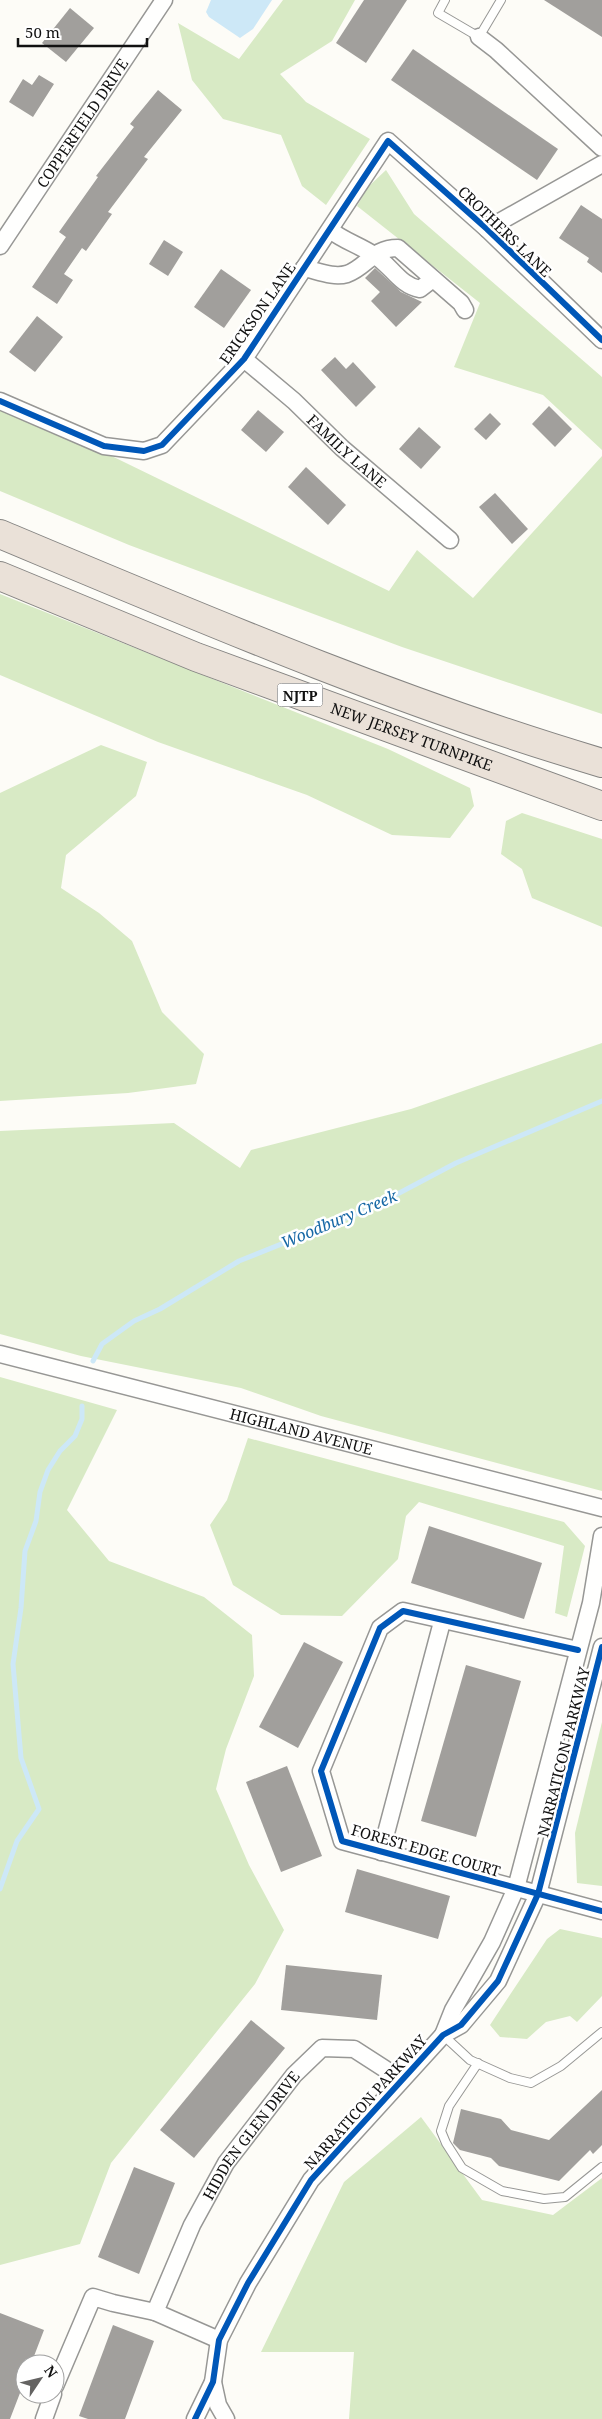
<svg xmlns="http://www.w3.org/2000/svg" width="602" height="2419" font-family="'Noto Serif',serif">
  <rect width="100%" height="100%" fill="#fdfcf7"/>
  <g fill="#d8eac5">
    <path d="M283,0H355L332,41L280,74L306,102L370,139L326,205L302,186L281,135L223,119L192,80L178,23L239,59Z"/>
    <path d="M386,170L414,214L602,377V450L543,395L454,367L480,303L357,206L368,187Z"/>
    <path d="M0,404L50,426L389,591L417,550L473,598L602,456V714L402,647L129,545L0,491Z"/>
    <path d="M0,594L388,749L470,788L474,806L450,838L392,835L307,795L158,742L0,675Z"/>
    <path d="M101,745L147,762L136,796L66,855L61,888L99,913L132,941L162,1012L204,1054L196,1084L128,1093L0,1101V793Z"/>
    <path d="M522,813L602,839V927L532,898L522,869L501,854L506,821Z"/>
    <path d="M602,1043V1491L321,1416L241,1388L81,1356L0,1334V1131L174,1123L240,1168L251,1150L411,1109Z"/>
    <path d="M0,1377L117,1410L67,1510L109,1561L204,1597L252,1635L254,1676L226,1749L216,1789L249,1865L284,1930L255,1984L111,2163L80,2244L0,2265Z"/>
    <path d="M248,1438L564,1522L585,1546L567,1617L555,1613L564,1546L419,1502L406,1516L398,1559L342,1616L281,1615L233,1585L210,1525L227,1500Z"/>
    <path d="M602,1722V1886L577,1883L575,1833Z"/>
    <path d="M560,1929L602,1938V1996L577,2022L570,2016L546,2022L527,2039L500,2037L490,2025L547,1939Z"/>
    <path d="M421,2117L482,2200L553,2215L602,2178V2419H349L354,2352H261L344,2182Z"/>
  </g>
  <path fill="#cde8f7" d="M211,0H272L253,29L240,38L209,17L206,12Z"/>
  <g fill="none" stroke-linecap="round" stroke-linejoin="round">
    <g stroke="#cde8f7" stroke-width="5">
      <path d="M93,1361L102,1344L134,1321L160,1309L239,1261L369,1209L456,1163L602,1101"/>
      <path d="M0,1889L17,1841L39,1809L21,1758L13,1664L21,1608L25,1551L36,1521L40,1492L48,1470L60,1451L75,1436L82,1419V1406"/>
    </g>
  </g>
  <g fill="#a19f9c">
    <path d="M364,0H407L366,63L336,43Z"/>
    <path d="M544,0H602V37Z"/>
    <path d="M70,8L94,28L66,62L42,43Z"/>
    <path d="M413,49L558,149L537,180L391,80Z"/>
    <path d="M39,75L54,84L33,117L9,102L23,79L32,85Z"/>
    <path d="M158,90L182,110L144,157L148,159L108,212L112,214L86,251L82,248L64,274L73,280L57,304L32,287L66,237L59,232L98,177L96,176L134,127L130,124Z"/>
    <path d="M581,205L602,219V273L587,262L589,258L559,238Z"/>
    <path d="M164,240L183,252L168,276L149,264Z"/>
    <path d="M375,268L401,292L422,302L396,327L371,301L380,292L365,278Z"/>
    <path d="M221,269L251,290L224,328L194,307Z"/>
    <path d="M37,316L63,337L35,372L9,352Z"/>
    <path d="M335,357L346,369L353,362L376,387L356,407L321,370Z"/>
    <path d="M549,406L572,429L555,447L532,424Z"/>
    <path d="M258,410L284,432L266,452L241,430Z"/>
    <path d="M490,413L501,424L486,440L474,429Z"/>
    <path d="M419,427L441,447L421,469L399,449Z"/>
    <path d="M306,467L346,505L328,525L288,487Z"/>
    <path d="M495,493L528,529L512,544L479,507Z"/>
    <path d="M429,1526L542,1563L524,1619L411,1583Z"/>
    <path d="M304,1642L343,1662L298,1748L259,1727Z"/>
    <path d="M466,1665L521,1681L476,1837L421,1821Z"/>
    <path d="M287,1766L322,1856L281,1872L246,1782Z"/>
    <path d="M357,1869L450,1896L438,1939L345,1912Z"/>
    <path d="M286,1965L382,1975L377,2020L281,2010Z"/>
    <path d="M251,2020L285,2048L194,2158L160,2130Z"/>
    <path d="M602,2090V2145L593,2154L590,2150L559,2181L499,2166L491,2158L460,2150L453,2143L461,2109L501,2119L511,2130L549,2140Z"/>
    <path d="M134,2167L175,2183L139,2274L98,2257Z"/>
    <path d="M0,2313L44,2330L31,2364H25V2380L10,2419H0Z"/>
    <path d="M113,2325L154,2341L125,2419H88L79,2416Z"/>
  </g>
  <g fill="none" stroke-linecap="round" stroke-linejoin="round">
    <g stroke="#979795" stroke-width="10">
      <g id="service">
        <path d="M445,0L438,13L479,37L501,0"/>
        <path d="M443,2035L470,2060L510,2078L531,2083L561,2066L602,2032"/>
        <path d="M478,2063L449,2106L441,2131L446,2143L462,2168L502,2191L544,2199L565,2197L602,2167"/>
      </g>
    </g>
    <g stroke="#979795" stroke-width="19">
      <g id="minor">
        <path d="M479,37L496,50L602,148"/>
        <path d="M487,229L602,164"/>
        <path d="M330,230C344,241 359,245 374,255C391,265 400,286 420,289L433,279"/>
        <path id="s1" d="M0,246L164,0"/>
        <path d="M304,268C318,271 333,278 347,274C367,267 372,248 398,248L461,303L465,310"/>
        <path id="s2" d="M244,359L294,401L342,448L450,540"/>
        <path d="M0,401L104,446L144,451L162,445L244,359L388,141L487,229L602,340"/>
        <path id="s3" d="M0,1354L602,1508"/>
        <path d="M578,1650L403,1611L380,1628L321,1771L342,1841L602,1911"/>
        <path d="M381,1852L442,1622"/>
        <path d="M443,2035L453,2010L492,1942L516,1888L591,1603L602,1536"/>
        <path id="s4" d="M219,2340L155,2312L192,2225L226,2163L294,2075L322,2048L354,2049L385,2069L398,2084"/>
        <path d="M213,2382L218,2405L226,2419"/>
        <path d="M55,2386L93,2297L113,2303L155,2312"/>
        <path d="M44,2419L53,2394"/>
        <path d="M195,2419L213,2382L219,2340L248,2283L311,2180L443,2035L461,2025L498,1981L538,1894L602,1647"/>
      </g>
    </g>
    <g stroke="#858482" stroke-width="30">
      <g id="motorway">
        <path d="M0,534C198,617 396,702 602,763"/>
        <path id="s5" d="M0,576L196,657L602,806"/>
      </g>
    </g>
    <use href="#service" stroke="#fffffe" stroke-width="8"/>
    <use href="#minor" stroke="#fffffe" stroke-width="16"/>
    <use href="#motorway" stroke="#eae1d8" stroke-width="28"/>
    <g stroke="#fff" stroke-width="9">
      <g id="cycleway">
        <path d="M0,401L104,446L144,451L162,445L244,359L388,141L487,229L602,340"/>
        <path d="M578,1650L403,1611L380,1628L321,1771L342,1841L602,1911"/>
        <path d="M195,2419L213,2382L219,2340L248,2283L311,2180L443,2035L461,2025L498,1981L538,1894L602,1647"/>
      </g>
    </g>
    <use href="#cycleway" stroke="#0057b8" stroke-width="6"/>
  </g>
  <g text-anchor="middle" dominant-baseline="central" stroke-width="5" stroke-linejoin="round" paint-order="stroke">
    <rect fill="#fff" stroke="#585858" stroke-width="1" x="277.5" y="683.5" width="45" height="23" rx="4"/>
    <g font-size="14" font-weight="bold" fill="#111">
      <text x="300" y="695">NJTP</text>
    </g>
    <g font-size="15" fill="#111" stroke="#fff">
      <text stroke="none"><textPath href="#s1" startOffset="148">COPPERFIELD DRIVE</textPath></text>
      <text transform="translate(505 231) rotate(44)">CROTHERS LANE</text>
      <text transform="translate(257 313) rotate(-55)">ERICKSON LANE</text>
      <text stroke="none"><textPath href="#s2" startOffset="138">FAMILY LANE</textPath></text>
      <text stroke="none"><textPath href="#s5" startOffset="442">NEW JERSEY TURNPIKE</textPath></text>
      <text stroke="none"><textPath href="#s3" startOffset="311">HIGHLAND AVENUE</textPath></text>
      <text transform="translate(563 1752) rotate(-76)">NARRATICON PARKWAY</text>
      <text transform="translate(426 1850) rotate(16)">FOREST EDGE COURT</text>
      <text transform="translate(365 2102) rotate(-48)">NARRATICON PARKWAY</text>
      <text stroke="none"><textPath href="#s4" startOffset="272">HIDDEN GLEN DRIVE</textPath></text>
    </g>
    <g font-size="16" font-style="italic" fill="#1768a6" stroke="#fff">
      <text transform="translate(339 1219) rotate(-23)">Woodbury Creek</text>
    </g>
  </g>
  <g transform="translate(40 2379) rotate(55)"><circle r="24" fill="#ffffff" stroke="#a0a0a0"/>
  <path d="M0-4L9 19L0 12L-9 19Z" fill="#646362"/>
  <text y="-8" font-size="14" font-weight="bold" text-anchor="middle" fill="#111111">N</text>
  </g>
  <path d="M18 38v8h129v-8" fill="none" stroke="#111111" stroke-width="2.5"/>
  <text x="25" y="38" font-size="15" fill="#111111" stroke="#ffffff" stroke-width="4" paint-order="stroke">50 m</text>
</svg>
